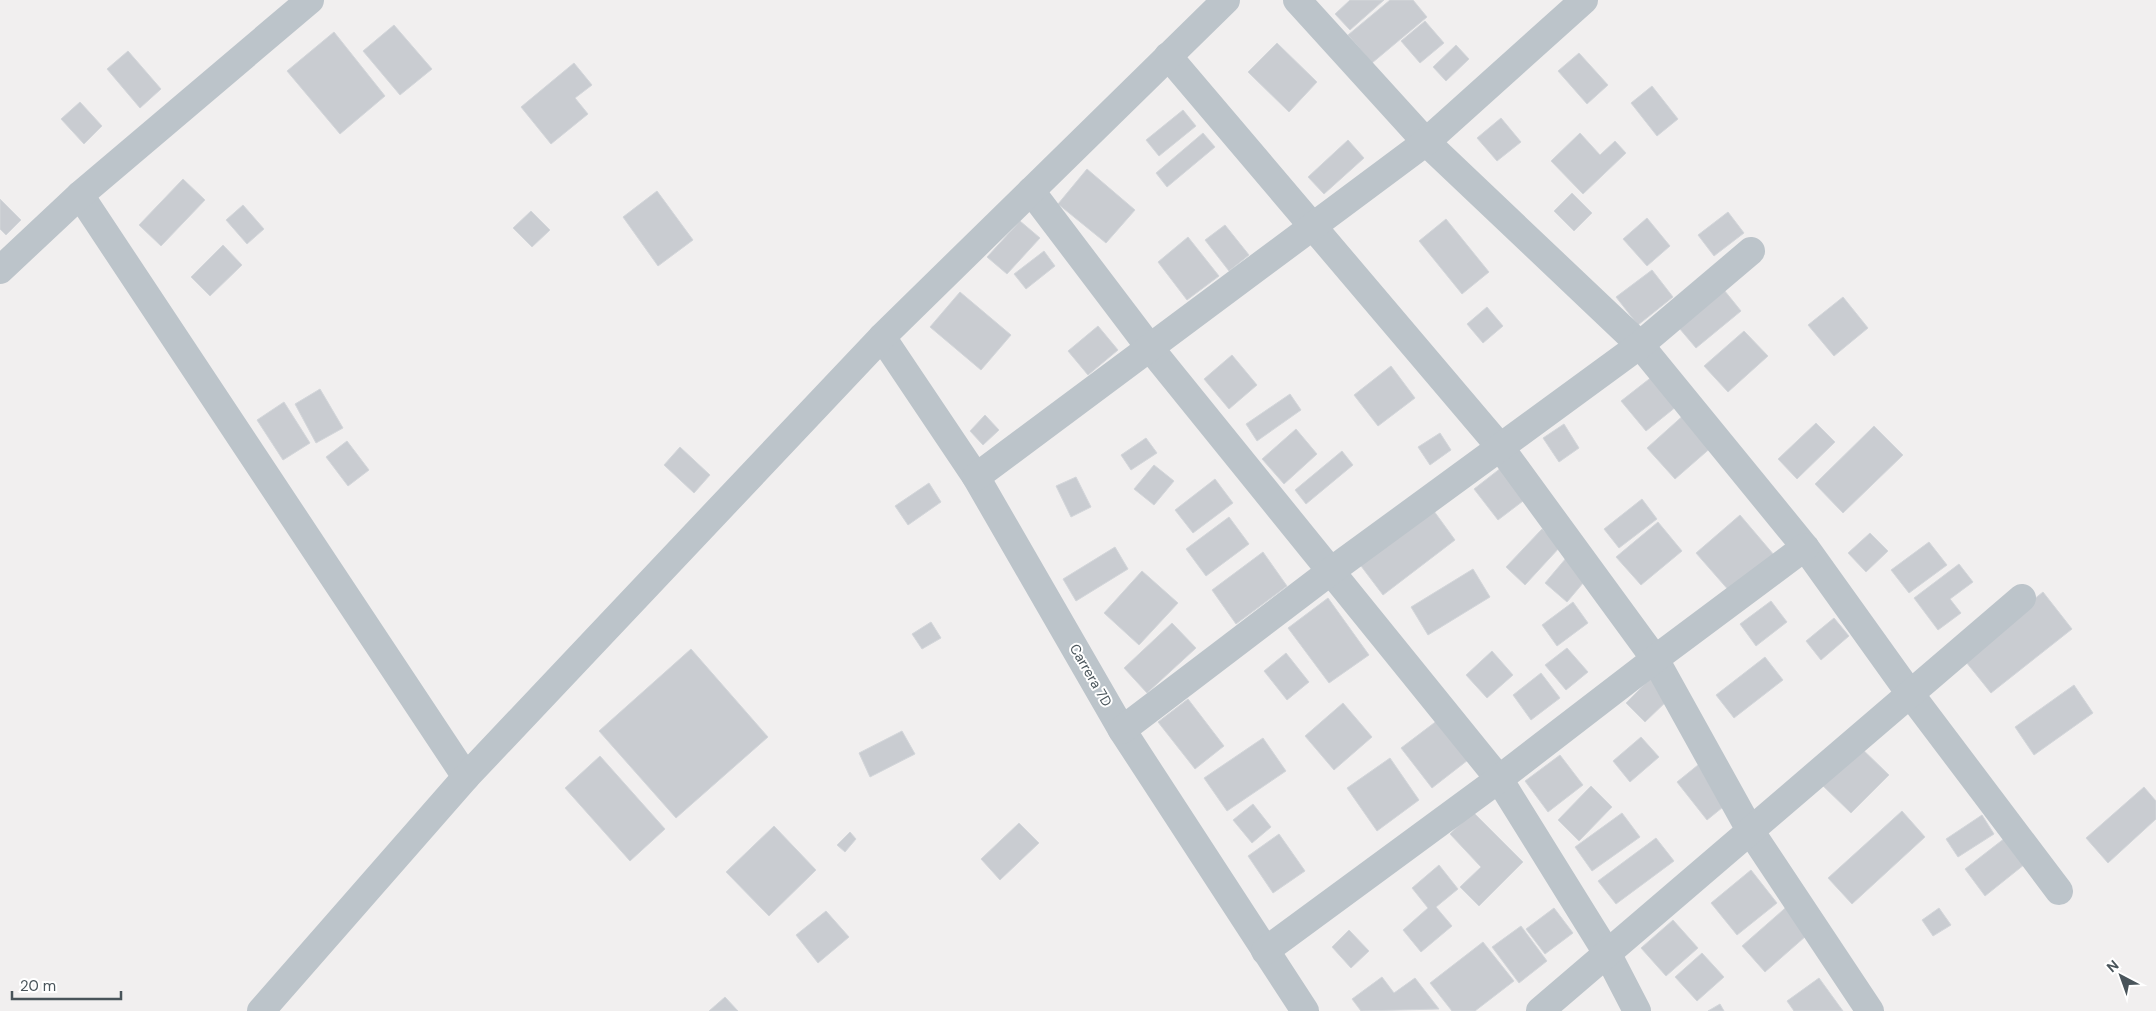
<svg xmlns="http://www.w3.org/2000/svg" width="2156" height="1011" font-family="'DM Sans',sans-serif">
  <rect width="100%" height="100%" fill="#f1efef"/>
  <g fill="#c9ccd1" stroke="#d3d6da">
    <path d="M1350,0H1384L1350,30L1335,14Z"/>
    <path d="M1390,0H1413L1427,17L1372,63L1348,35Z"/>
    <path d="M1425,21L1444,43L1420,63L1401,41Z"/>
    <path d="M394,25L432,69L400,95L363,51Z"/>
    <path d="M334,32L385,96L340,134L287,71Z"/>
    <path d="M1277,43L1317,82L1289,112L1248,72Z"/>
    <path d="M1456,45L1469,59L1446,81L1433,67Z"/>
    <path d="M128,51L161,89L140,108L107,69Z"/>
    <path d="M1579,53L1608,85L1587,104L1558,71Z"/>
    <path d="M574,63L592,85L575,98L588,114L551,144L521,107Z"/>
    <path d="M1652,86L1678,119L1657,136L1631,103Z"/>
    <path d="M80,102L102,126L84,144L61,119Z"/>
    <path d="M1183,110L1196,126L1159,156L1146,140Z"/>
    <path d="M1501,118L1521,142L1497,161L1477,138Z"/>
    <path d="M1203,133L1215,147L1167,187L1156,173Z"/>
    <path d="M1580,133L1600,155L1615,141L1626,153L1583,194L1551,161Z"/>
    <path d="M1348,140L1364,158L1324,194L1308,177Z"/>
    <path d="M1087,169L1135,210L1106,243L1058,204Z"/>
    <path d="M183,179L205,200L161,246L139,225Z"/>
    <path d="M657,191L693,240L658,266L623,217Z"/>
    <path d="M1572,193L1592,213L1574,231L1554,211Z"/>
    <path d="M0,199L21,220L6,235L0,229Z"/>
    <path d="M243,205L264,229L247,244L226,220Z"/>
    <path d="M531,211L550,230L532,247L513,228Z"/>
    <path d="M1728,212L1744,233L1714,256L1698,235Z"/>
    <path d="M1647,218L1670,246L1647,266L1623,239Z"/>
    <path d="M1446,219L1489,272L1462,294L1419,241Z"/>
    <path d="M1020,221L1040,238L1007,274L987,257Z"/>
    <path d="M1225,225L1249,255L1229,271L1205,240Z"/>
    <path d="M1188,237L1219,276L1187,300L1158,262Z"/>
    <path d="M223,245L242,265L210,296L191,277Z"/>
    <path d="M1044,251L1055,266L1026,289L1014,274Z"/>
    <path d="M1652,270L1673,297L1638,325L1616,297Z"/>
    <path d="M1720,285L1741,311L1696,348L1674,322Z"/>
    <path d="M960,292L1011,335L981,370L930,327Z"/>
    <path d="M1843,297L1868,328L1834,356L1808,325Z"/>
    <path d="M1487,307L1503,326L1483,343L1467,324Z"/>
    <path d="M1098,326L1118,350L1088,375L1068,351Z"/>
    <path d="M1744,331L1768,356L1728,392L1704,366Z"/>
    <path d="M1232,355L1257,385L1229,409L1204,379Z"/>
    <path d="M1391,366L1415,398L1378,426L1354,395Z"/>
    <path d="M1653,376L1677,406L1646,431L1621,401Z"/>
    <path d="M320,389L343,428L316,443L295,404Z"/>
    <path d="M1290,394L1301,410L1257,441L1246,424Z"/>
    <path d="M284,402L310,443L283,460L257,420Z"/>
    <path d="M1686,413L1714,445L1675,479L1647,448Z"/>
    <path d="M985,415L999,430L983,445L970,431Z"/>
    <path d="M1816,423L1835,442L1797,479L1778,459Z"/>
    <path d="M1564,424L1579,448L1559,462L1543,438Z"/>
    <path d="M1874,426L1903,455L1843,513L1815,484Z"/>
    <path d="M1296,429L1317,454L1284,484L1262,459Z"/>
    <path d="M1440,433L1451,450L1430,465L1418,447Z"/>
    <path d="M1146,438L1157,453L1131,470L1121,455Z"/>
    <path d="M347,441L369,470L348,486L326,457Z"/>
    <path d="M680,447L710,475L694,493L664,465Z"/>
    <path d="M1342,451L1353,465L1306,504L1295,490Z"/>
    <path d="M1506,464L1531,495L1498,520L1474,489Z"/>
    <path d="M1154,465L1174,481L1154,505L1134,489Z"/>
    <path d="M1076,477L1091,507L1071,517L1056,486Z"/>
    <path d="M1215,479L1233,503L1193,533L1175,510Z"/>
    <path d="M929,483L941,502L908,525L895,506Z"/>
    <path d="M1642,499L1657,519L1619,548L1604,529Z"/>
    <path d="M1431,507L1455,540L1383,595L1358,562Z"/>
    <path d="M1740,515L1774,555L1731,593L1696,553Z"/>
    <path d="M1229,517L1249,544L1206,576L1186,549Z"/>
    <path d="M1658,522L1682,551L1641,585L1616,557Z"/>
    <path d="M1542,529L1560,547L1525,585L1506,567Z"/>
    <path d="M1870,533L1888,551L1866,572L1848,553Z"/>
    <path d="M1929,542L1947,565L1909,593L1891,570Z"/>
    <path d="M1115,547L1128,569L1076,601L1063,579Z"/>
    <path d="M1263,552L1287,586L1236,624L1212,590Z"/>
    <path d="M1567,557L1589,576L1567,602L1545,583Z"/>
    <path d="M1959,564L1973,582L1950,599L1961,613L1938,630L1914,598Z"/>
    <path d="M1473,569L1490,597L1428,635L1411,607Z"/>
    <path d="M1142,571L1178,603L1139,645L1104,613Z"/>
    <path d="M2043,592L2072,629L1991,693L1962,657Z"/>
    <path d="M1328,598L1369,655L1329,683L1288,628Z"/>
    <path d="M1771,601L1787,622L1756,646L1740,624Z"/>
    <path d="M1573,602L1588,623L1557,646L1542,625Z"/>
    <path d="M1834,618L1849,636L1821,660L1806,641Z"/>
    <path d="M931,622L941,638L922,649L912,634Z"/>
    <path d="M1172,623L1196,648L1147,693L1124,668Z"/>
    <path d="M1567,648L1588,672L1566,690L1545,665Z"/>
    <path d="M691,649L768,737L676,818L599,731Z"/>
    <path d="M1492,651L1513,675L1487,698L1466,675Z"/>
    <path d="M1286,653L1309,682L1287,700L1264,671Z"/>
    <path d="M1765,657L1783,680L1734,718L1716,695Z"/>
    <path d="M1541,673L1560,698L1531,720L1513,695Z"/>
    <path d="M1651,678L1670,698L1645,722L1626,703Z"/>
    <path d="M2074,685L2093,713L2034,755L2015,727Z"/>
    <path d="M1188,699L1224,746L1195,769L1158,722Z"/>
    <path d="M1343,703L1372,737L1334,770L1305,736Z"/>
    <path d="M1438,720L1468,760L1432,788L1401,748Z"/>
    <path d="M902,731L915,754L870,777L859,753Z"/>
    <path d="M1641,737L1659,757L1630,782L1613,761Z"/>
    <path d="M1263,738L1286,771L1227,811L1204,778Z"/>
    <path d="M1857,744L1889,775L1851,813L1819,782Z"/>
    <path d="M1560,755L1583,785L1548,812L1525,781Z"/>
    <path d="M600,756L665,829L630,861L565,788Z"/>
    <path d="M1390,758L1419,800L1377,831L1347,788Z"/>
    <path d="M1698,765L1728,803L1707,820L1677,782Z"/>
    <path d="M1591,786L1612,807L1579,841L1558,820Z"/>
    <path d="M2144,787L2156,801V819L2108,863L2086,838Z"/>
    <path d="M1253,804L1271,827L1252,843L1233,820Z"/>
    <path d="M1902,811L1925,837L1852,904L1828,878Z"/>
    <path d="M1473,812L1523,862L1479,906L1460,887L1481,867L1450,834Z"/>
    <path d="M1622,813L1640,837L1592,871L1575,847Z"/>
    <path d="M1982,815L1994,834L1958,857L1946,839Z"/>
    <path d="M1019,823L1039,843L1000,880L981,859Z"/>
    <path d="M774,826L816,870L769,916L726,872Z"/>
    <path d="M850,832L856,839L845,852L837,845Z"/>
    <path d="M1279,834L1305,871L1273,893L1248,856Z"/>
    <path d="M1656,838L1674,861L1616,904L1598,881Z"/>
    <path d="M2005,838L2025,864L1985,896L1965,869Z"/>
    <path d="M1439,865L1458,889L1436,907L1452,926L1421,952L1403,930L1428,908L1412,888Z"/>
    <path d="M1751,870L1777,903L1737,935L1711,903Z"/>
    <path d="M1791,903L1814,929L1765,972L1742,946Z"/>
    <path d="M1554,908L1573,933L1545,954L1526,929Z"/>
    <path d="M1939,908L1951,925L1933,936L1922,920Z"/>
    <path d="M826,911L849,937L818,963L796,935Z"/>
    <path d="M1673,920L1698,948L1666,976L1641,948Z"/>
    <path d="M1521,926L1547,961L1519,983L1492,947Z"/>
    <path d="M1349,930L1369,951L1351,968L1332,947Z"/>
    <path d="M1483,942L1514,981L1475,1011H1452L1430,983Z"/>
    <path d="M1702,953L1724,977L1697,1001L1675,977Z"/>
    <path d="M1382,977L1394,993L1415,978L1439,1009L1361,1011L1352,999Z"/>
    <path d="M1819,978L1843,1011H1794L1787,1001Z"/>
    <path d="M725,997L738,1011H709Z"/>
    <path d="M1720,1004L1724,1011H1708Z"/>
  </g>
  <g fill="none" stroke-linecap="round" stroke-linejoin="round">
    <g stroke="#bcc4ca" stroke-width="28">
      <path d="M1297,0L1426,142L1640,345L1805,547L1911,695L2059,891"/>
      <path d="M1168,56L1500,447L1655,659L1751,832L1870,1011"/>
      <path d="M1031,191L1150,348L1499,779L1607,953L1637,1011"/>
      <path d="M80,195L466,777"/>
      <path d="M0,270L80,195L310,0"/>
      <path d="M882,337L976,477L1122,730L1305,1011"/>
      <path d="M976,477L1426,142L1584,0"/>
      <path d="M1122,730L1331,571L1640,345L1751,251"/>
      <path d="M1265,951L1499,779L1655,659L1805,547"/>
      <path d="M261,1011L466,777L882,337L1226,0"/>
      <path d="M1540,1011L2022,598"/>
    </g>
  </g>
  <g text-anchor="middle" dominant-baseline="central" stroke-width="4" stroke-linejoin="round" paint-order="stroke">
    <g font-size="14" fill="#49545a" stroke="#fff">
      <text transform="translate(1091 675) rotate(60)">Carrera 7D</text>
    </g>
  </g>
  <g transform="translate(2121 976) rotate(319)" stroke="#ffffff" stroke-width="4" paint-order="stroke">
  <path d="M0-4L9 19L0 12L-9 19Z" fill="#49545a"/>
  <text y="-8" font-size="14" font-weight="bold" text-anchor="middle" fill="#49545a">N</text>
  </g>
  <path d="M12 991v8h109v-8" fill="none" stroke="#49545a" stroke-width="2.5"/>
  <text x="20" y="991" font-size="15" fill="#49545a" stroke="#ffffff" stroke-width="4" paint-order="stroke">20 m</text>
</svg>
